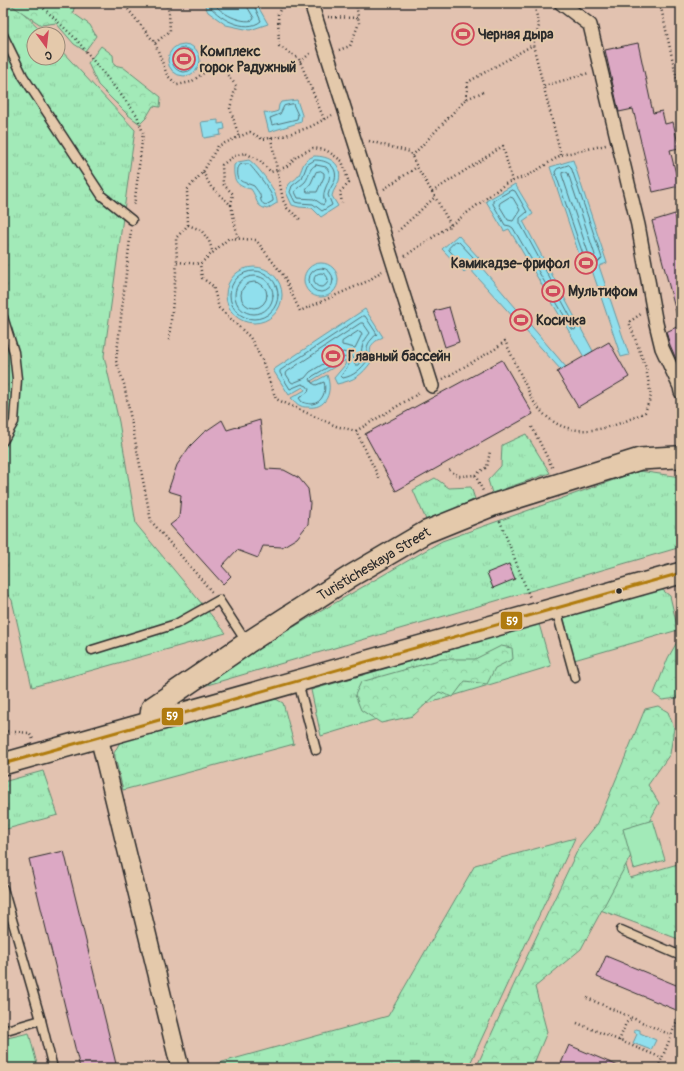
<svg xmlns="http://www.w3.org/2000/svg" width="684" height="1071" font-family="Pangolin,sans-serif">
  <defs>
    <pattern id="grass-tufts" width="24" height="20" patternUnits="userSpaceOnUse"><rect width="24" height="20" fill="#a2eab8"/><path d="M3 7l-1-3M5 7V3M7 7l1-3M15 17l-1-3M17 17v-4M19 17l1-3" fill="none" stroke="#8cc99e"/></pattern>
    <pattern id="forest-crowns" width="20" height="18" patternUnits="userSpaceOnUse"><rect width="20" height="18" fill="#a2eab8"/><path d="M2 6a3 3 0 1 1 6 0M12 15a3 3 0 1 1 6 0" fill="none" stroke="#8cc99e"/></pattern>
  </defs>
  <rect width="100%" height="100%" fill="#e2c2b0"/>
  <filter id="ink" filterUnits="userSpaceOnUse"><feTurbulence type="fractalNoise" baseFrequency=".025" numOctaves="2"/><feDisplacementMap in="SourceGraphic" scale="8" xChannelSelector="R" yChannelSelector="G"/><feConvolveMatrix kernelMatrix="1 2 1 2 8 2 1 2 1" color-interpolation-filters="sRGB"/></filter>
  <g filter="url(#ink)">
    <g fill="url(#grass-tufts)" stroke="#668a72">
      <path d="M3,3H13L45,34H34V58H58V47L135,130L104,356L119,422L136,524L226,633L32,687L12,600L3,589Z"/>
      <path d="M526,434L550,473L492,493L488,480L501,466L502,445Z"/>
      <path d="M639,471L681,477V547L197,688V683L442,541Z"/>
      <path d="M435,478L449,488L471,487L475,499L427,522L413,490Z"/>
      <path d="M660,588L670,596L678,630L574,660L563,615Z"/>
      <path d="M539,624L551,666L321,736L311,690Z"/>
      <path d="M274,698L283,703L294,744L123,790L114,753L120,742Z"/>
      <path d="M43,771L58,815L3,830V782Z"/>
      <path d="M575,838L468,1068H201L388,1016L475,865Z"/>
      <path d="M621,850L630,878L681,863V940L595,908Z"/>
    </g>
    <g fill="url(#forest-crowns)" stroke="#668a72">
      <path d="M8,3H75L73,13L90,25L96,36L85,51L74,44L56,23L41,25Z"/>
      <path d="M101,46L113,55L114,65L123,67L161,97L160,107L153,106L146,118L140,124L128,115L98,85L88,63Z"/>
      <path d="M681,635V679L678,698L662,700L654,694L668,658Z"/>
      <path d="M501,646L512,648L513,659L495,668L487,684L465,681L453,697L439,692L413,716L381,723L361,710L355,695L361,682L442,659H475Z"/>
      <path d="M658,706L668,712L674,728L670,754L648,785L659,803L581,949L535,987L547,1032L532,1068H476L522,967L580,845L598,823L645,709Z"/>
    </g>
    <g fill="#a2eab8" stroke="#668a72">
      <path d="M653,820L665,860L634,869L623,829Z"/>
      <path d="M29,1033L38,1068H3V1039Z"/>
    </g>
    <g fill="#90dfed" stroke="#68979f">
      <path d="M205,3H256L268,24L250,30L226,25L208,12L204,4Z"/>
      <circle cx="184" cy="60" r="16"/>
      <path d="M297,100L302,115L301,122L269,132L264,112L272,113L278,111L279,105L281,102Z"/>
      <path d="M218,120V124L224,123L225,129L220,130L221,135L204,138L201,122Z"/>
      <path d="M314,156C329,156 343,163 339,181C337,186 333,190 332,196L338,206L321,217L312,208L299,207L292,205L286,192C289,179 294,183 299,175C304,165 302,161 314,156Z"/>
      <path d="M249,160C258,166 279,193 277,203L267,209C254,206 258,198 251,189C236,186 233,181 234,165L238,162Z"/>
      <path d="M573,160L607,263L599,266L629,355L621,357L592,270L585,272L550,167Z"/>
      <path d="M515,184L533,214L523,221L593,351L584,357L509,229L504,231L486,201Z"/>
      <path d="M458,235L479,258L476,261L566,367L561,370L469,268L464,272L442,249Z"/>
      <circle cx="321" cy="280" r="17"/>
      <circle cx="254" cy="295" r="28"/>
      <path d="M365,309L383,337C371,343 368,347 372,361C361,376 355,380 337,384L334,378L345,365L346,360L311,381L312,383L327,375C333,391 327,410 307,407C305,407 303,407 301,406C297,405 294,400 291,398L305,390L303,387L289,395L273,370Z"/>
      <path d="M636,1029L640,1030V1033L656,1040L651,1050L633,1043L637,1034L634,1032V1030Z"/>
    </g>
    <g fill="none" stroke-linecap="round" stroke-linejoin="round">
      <g stroke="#537379" stroke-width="1">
        <path d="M208,3C216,18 246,34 261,21L253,3"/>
        <path d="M214,3C219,13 242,24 253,20L254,18L248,8V3"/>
        <circle cx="184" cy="60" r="12"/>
        <circle cx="184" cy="60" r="7"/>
        <path d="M293,104L298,115L297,119L272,125L270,118L280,114L284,106Z"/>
        <path d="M315,160C327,160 338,166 335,180C333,185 329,189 328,195L332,205L322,211L313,204L299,203L295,202L290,192L292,186L302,178L307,165Z"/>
        <path d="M245,164H249C255,171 274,193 273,201L266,205C260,203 261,200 260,195C259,192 256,189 254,186C243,181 236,184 238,168L240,165Z"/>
        <path d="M316,165L326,167C337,179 319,188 325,202L323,205L314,199L298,198L295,192C297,187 301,186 305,182C310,176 308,168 316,165Z"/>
        <path d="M569,165L571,167L602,258L594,266H587L555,172L557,169Z"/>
        <path d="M321,171L324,173V177L317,192H307L306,189L311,183L316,172Z"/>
        <path d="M566,172L568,173L595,255L592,260L590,258L562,175V173Z"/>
        <path d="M512,190L515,191L527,212L520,218V223L576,327L575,330L572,329L513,228L510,226L505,225L493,204V201Z"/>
        <path d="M510,197L513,198L520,210L513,221L508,220L499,205L500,203Z"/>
        <path d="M456,241L459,242L473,257L472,264L463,265L449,250V248Z"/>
        <circle cx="321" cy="280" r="12"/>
        <circle cx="254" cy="295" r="24"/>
        <circle cx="321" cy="280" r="7"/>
        <circle cx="254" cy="295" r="19"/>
        <circle cx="254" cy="295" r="13"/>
        <path d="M363,316H365L377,334C375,336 373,337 372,339C365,345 367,353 367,361C361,369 354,376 343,378L341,376L350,363L349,359L345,357L313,376L310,379L312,383L316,385L324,382C327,391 322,403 312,404C309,404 305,403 302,402L299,398L308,392L309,389L307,386L302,384L290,389L280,373V371Z"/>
        <path d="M361,323H363L370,333C363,342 360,348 362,359L358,365H355L354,359L351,354L343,352L310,372L305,378L293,383L291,382L286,374L287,372Z"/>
        <path d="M359,331L361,332L362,334L355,348L342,345V342Z"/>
      </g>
    </g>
    <g fill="#dca8c4" stroke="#2b2b2b">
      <path d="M638,43L653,113L662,111L665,124L673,122L679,148L670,150L679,186L653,192L633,109L619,112L605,50Z"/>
      <path d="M675,214L681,238V315L677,316L652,221Z"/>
      <path d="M449,307L459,342L445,347L434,311Z"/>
      <path d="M681,325V370L670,345L666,332Z"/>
      <path d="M609,342L629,377L578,407L557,372Z"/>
      <path d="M502,360L533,414L396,491L365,434Z"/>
      <path d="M222,420L227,430L260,420L266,469L284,470L299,478L308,489L310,503L308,524L297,538L282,547L263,546L258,558L237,550L222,566L231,576L223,584L170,525L179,518L181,495L168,491L177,465L190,446L203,433Z"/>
      <path d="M509,564L515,579L493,588L487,573Z"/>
      <path d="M64,851L117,1068H80L29,859Z"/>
      <path d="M606,956L681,987V1012L597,977Z"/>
      <path d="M569,1045L623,1068H559Z"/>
    </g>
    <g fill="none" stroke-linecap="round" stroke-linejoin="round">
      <g stroke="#2b2b2b" stroke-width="11">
        <g id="service">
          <path d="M3,35L23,76L102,196L132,220"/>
          <path d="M3,317L14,352L17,379L14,422L3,441"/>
          <path d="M556,609L575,678"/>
          <path d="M92,650L176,624L219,600L247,643"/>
          <path d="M298,682L316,750"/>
          <path d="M3,888L41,1020L53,1068"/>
          <path d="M621,930L681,956"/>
          <path d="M3,1031L41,1020"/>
        </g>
      </g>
      <g stroke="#2b2b2b" stroke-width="16">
        <g id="pedestrian">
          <path d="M311,3L432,386"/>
          <path d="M561,3L590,25L638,225L655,319L662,348L680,387L681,392"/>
        </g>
      </g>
      <g stroke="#2b2b2b" stroke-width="20">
        <path id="minor" d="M99,737L180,1068"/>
      </g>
      <g stroke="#2b2b2b" stroke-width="24">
        <g id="tertiary">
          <path d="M150,723L152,708L247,643L351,576L426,532L493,505L640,459L676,457L681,458"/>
          <path d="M3,764L681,573"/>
        </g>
      </g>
      <g stroke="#2b2b2b" stroke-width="2.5" stroke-dasharray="1 3" stroke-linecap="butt">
        <path d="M38,3L76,39L137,115L143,133L134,207"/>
        <path d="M123,3L155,43L167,75L177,85L191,82L209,69L223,67L236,86L230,108L239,137"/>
        <path d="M283,3L278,14L279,46L299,59L324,119"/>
        <path d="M534,3L539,26L533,45L561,155"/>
        <path d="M660,3L681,98"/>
        <path d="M328,17L358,18"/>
        <path d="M155,43L170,31L169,12L166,3"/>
        <path d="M339,50L350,46L359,23L356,3"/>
        <path d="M300,62L312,52"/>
        <path d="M544,86L589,73"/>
        <path d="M466,99L468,82L533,45"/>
        <path d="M271,138L283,200L287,208L301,220"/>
        <path d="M369,141L410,152L417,167L435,197L398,231"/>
        <path d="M412,156L466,99L483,92"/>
        <path d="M203,172L211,187L231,205L238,239"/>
        <path d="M384,189L417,167"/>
        <path d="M432,192L503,146L512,181"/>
        <path d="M231,205L233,194L223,184L222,165L234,156L245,153L259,160L271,172L286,167L297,156L313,148L326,150L342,161L349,183L340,192L342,203"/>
        <path d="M188,225L201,230L209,241L213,253"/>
        <path d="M451,225L505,184L531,174L561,155L606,145"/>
        <path d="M131,230L116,361L124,384L151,521L212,592"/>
        <path d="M405,256L451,225L435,197"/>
        <path d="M177,262L200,264"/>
        <path d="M169,340L177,262L176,238L188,225L187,190L203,172L218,146L250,132L262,139L280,137L310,127L332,115"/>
        <path d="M443,379L495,349L505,341C512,356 519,371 526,386C529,392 532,400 536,405C565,444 608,431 645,412L651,396L646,368L629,322L641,314"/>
        <path d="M532,427L553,469"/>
        <path d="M356,431L421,392"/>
        <path d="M449,470L459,476L475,475L483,491"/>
        <path d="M475,475L487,467L490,451"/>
        <path d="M379,478L356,431L336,426L276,399L262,360L250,337L219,308L213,286L202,278L200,264L229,238L256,240L283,275L300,311L368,281L382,271"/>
        <path d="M500,521L530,598"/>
        <path d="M3,731L29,733L33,739"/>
        <path d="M587,998L671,1035"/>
        <path d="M577,1023L662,1058"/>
        <path d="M619,1041L626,1023L632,1018"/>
        <path d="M658,1068L681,1011"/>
      </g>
      <use href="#service" stroke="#e4c9ab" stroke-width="8"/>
      <use href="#pedestrian" stroke="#e4c9ab" stroke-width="13"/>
      <use href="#minor" stroke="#e4c9ab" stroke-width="17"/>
      <use href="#tertiary" stroke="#e4c9ab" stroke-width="21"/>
      <g stroke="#e4c9ab" stroke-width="6">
        <path id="bus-1" d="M3,764L681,573"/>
      </g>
      <use href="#bus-1" stroke="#b07b0f" stroke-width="3"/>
    </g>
  </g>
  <defs>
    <g id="stadium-ring" transform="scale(1.15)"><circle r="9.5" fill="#e4c9ab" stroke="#d1495b" stroke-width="1.5"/><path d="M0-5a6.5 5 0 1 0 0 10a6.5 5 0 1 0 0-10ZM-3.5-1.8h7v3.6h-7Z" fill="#d1495b"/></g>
  </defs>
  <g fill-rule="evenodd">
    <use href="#stadium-ring" x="463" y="34"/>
    <use href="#stadium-ring" x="184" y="59"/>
    <use href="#stadium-ring" x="586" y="263"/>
    <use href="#stadium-ring" x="553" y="291"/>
    <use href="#stadium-ring" x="521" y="320"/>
    <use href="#stadium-ring" x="333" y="356"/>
  </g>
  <circle fill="#2b2b2b" stroke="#e4c9ab" stroke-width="1.5" cx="619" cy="591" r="3.5"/>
  <g text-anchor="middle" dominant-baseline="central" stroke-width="4" stroke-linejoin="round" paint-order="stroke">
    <g font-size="14" font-weight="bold" fill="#2b2b2b" stroke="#e4c9ab" text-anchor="start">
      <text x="478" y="34">Черная дыра</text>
      <text x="200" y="51">Комплекс<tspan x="200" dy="16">горок Радужный</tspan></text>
      <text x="570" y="263" text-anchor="end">Камикадзе-фрифол</text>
      <text x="568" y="291">Мультифом</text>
      <text x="536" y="320">Косичка</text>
      <text x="348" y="356">Главный бассейн</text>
    </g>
    <g font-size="14" fill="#2b2b2b" stroke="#e4c9ab">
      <text transform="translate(374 564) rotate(-31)">Turisticheskaya Street</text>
    </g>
  </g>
  <g stroke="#e4c9ab" stroke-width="1.5">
    <rect x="500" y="611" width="23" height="19" rx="4" fill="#b07b0f"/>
    <rect x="161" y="707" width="23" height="19" rx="4" fill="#b07b0f"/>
  </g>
  <g font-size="11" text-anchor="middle" font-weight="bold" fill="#fff">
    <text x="512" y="625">59</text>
    <text x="172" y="720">59</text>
  </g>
  <rect width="684" height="1071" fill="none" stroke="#e4c9ab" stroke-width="16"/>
  <rect x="8" y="8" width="668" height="1055" fill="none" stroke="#2b2b2b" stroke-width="1.5" filter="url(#ink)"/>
  <g transform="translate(46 46) rotate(165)"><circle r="19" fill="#e4c9ab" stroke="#9a8a78"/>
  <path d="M0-3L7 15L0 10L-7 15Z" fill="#d1495b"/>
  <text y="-6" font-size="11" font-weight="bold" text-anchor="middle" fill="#2b2b2b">С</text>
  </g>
</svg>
